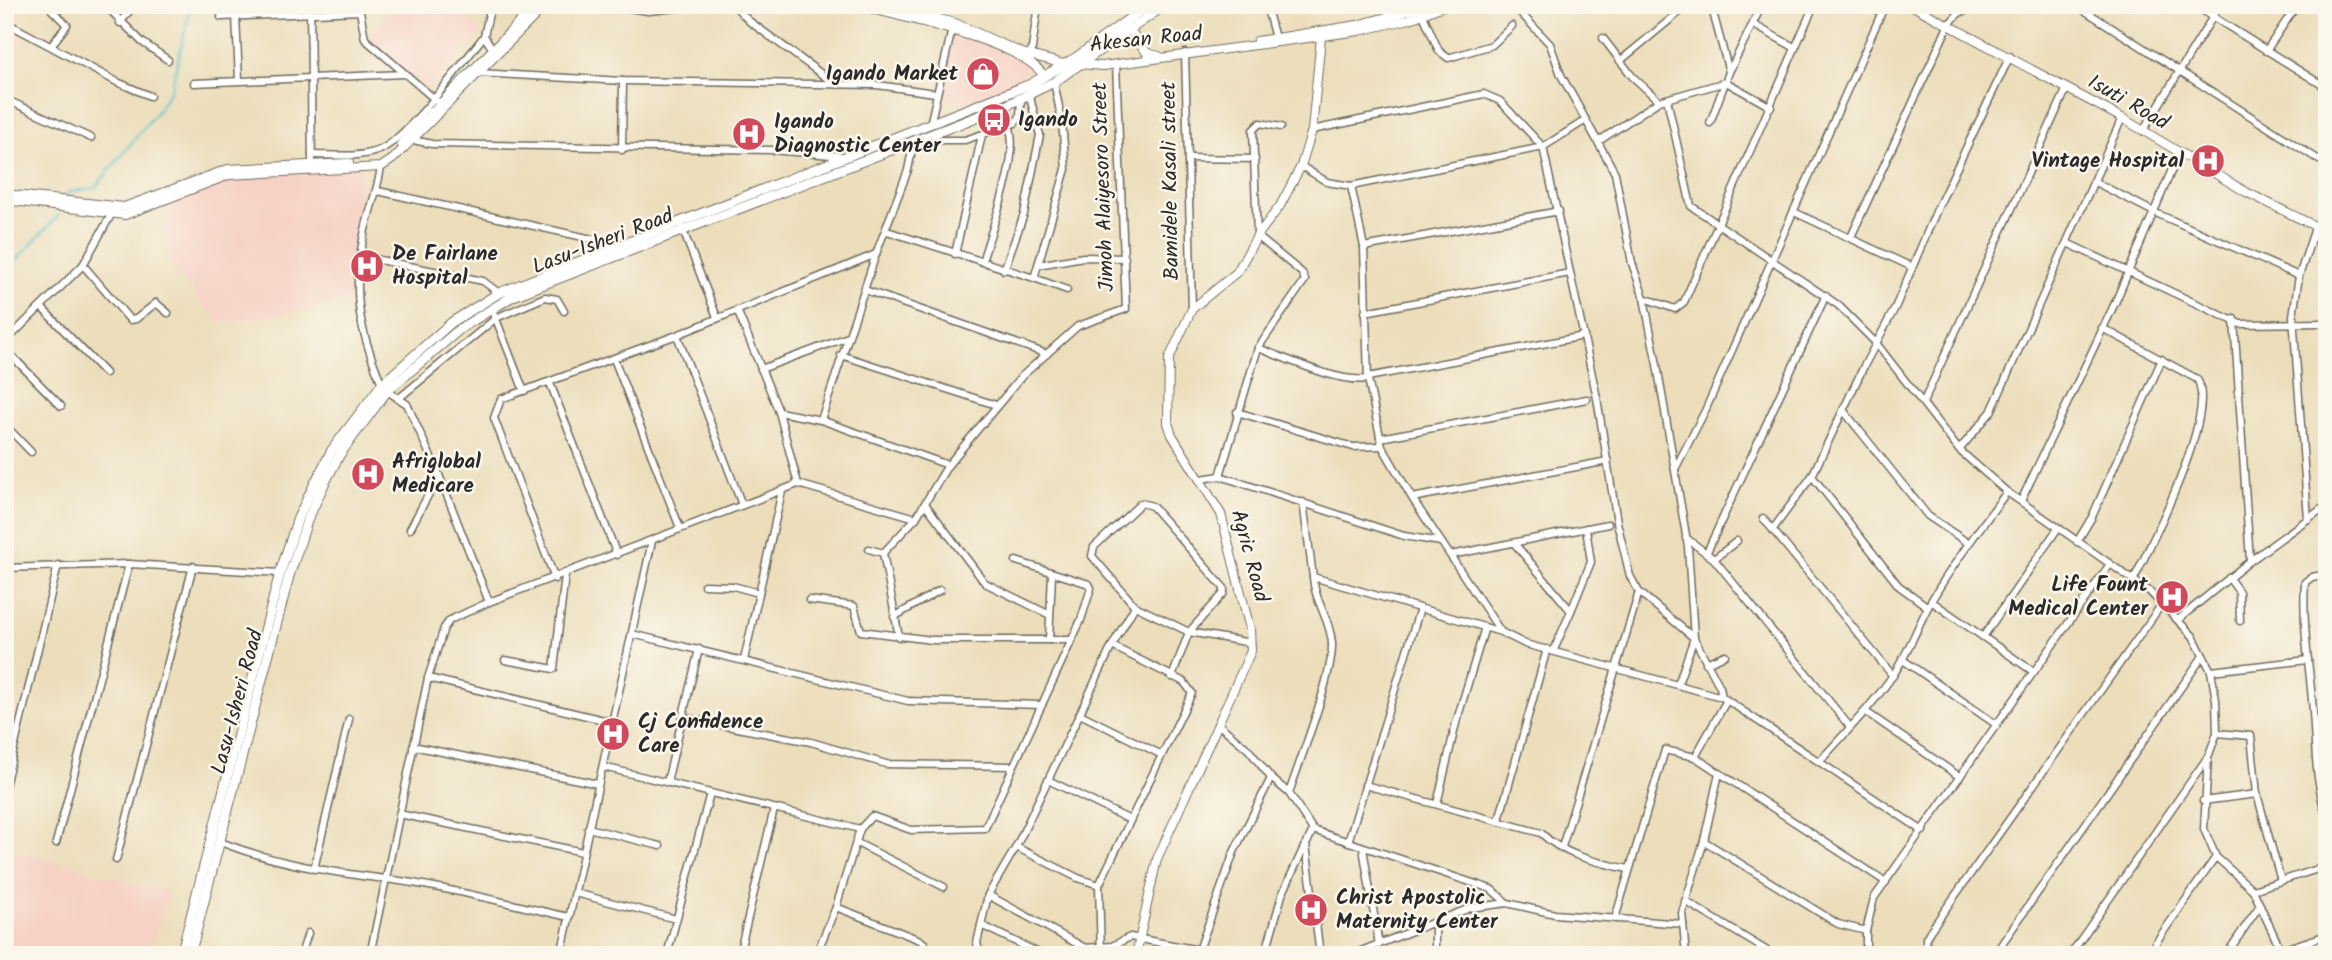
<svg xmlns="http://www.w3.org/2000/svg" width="2332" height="960" font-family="Kalam,sans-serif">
  <rect width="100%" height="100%" fill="#fbf7ec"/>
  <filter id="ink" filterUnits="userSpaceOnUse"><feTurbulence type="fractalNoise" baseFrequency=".0143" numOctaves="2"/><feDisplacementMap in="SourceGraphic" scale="14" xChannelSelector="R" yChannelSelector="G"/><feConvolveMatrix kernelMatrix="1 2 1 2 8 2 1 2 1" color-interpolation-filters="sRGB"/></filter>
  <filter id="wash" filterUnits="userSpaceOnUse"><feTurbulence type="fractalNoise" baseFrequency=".00686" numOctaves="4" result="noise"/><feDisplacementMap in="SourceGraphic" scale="28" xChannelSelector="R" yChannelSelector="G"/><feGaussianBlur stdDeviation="1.57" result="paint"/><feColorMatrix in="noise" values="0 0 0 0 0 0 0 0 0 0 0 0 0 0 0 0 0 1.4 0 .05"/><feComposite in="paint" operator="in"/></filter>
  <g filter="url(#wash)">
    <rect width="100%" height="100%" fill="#ecdebb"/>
    <g fill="#f6d2c4">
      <path d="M394,5H454L482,31L428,90L367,36Z"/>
      <path d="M954,31L988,45L1030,65L1017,84L976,100L957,103L935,99Z"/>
      <path d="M362,166L347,300L324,308L219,324L167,261L162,199L208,176Z"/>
      <path d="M5,847L169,893L149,955H5Z"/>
    </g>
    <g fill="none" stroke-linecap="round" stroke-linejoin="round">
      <g stroke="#52c0c7" stroke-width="2">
        <path d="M62,197L73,191L95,188L159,109L171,89L189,14V5"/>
        <path d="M5,272L59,215"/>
      </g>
    </g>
  </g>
  <g filter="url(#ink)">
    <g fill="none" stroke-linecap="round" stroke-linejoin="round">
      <g stroke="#6f6a5d" stroke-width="9">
        <g id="street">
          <path d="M105,5L142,42L168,60"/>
          <path d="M310,5L312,164"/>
          <path d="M491,5L484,36L492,48"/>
          <path d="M611,5L648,11L705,5"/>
          <path d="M734,5L749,21L835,84"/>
          <path d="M1266,5L1275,38"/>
          <path d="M1513,5L1550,44L1561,75L1615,173L1632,263L1644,298L1657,365L1688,547L1694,638L1720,687L1722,697"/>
          <path d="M1711,5L1729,72"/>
          <path d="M2076,5L2327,165"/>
          <path d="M2194,5L2327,88"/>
          <path d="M2316,5L2327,12"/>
          <path d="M1595,6L1597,5"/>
          <path d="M1423,15L1439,51L1448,58L1492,45L1512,26"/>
          <path d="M236,16L239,80"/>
          <path d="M221,17L360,11L365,39L439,103"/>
          <path d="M5,22L117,82L150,96"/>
          <path d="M120,23L134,5"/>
          <path d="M1754,25L1792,46"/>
          <path d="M1603,38L1632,76L1659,101"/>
          <path d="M51,46L67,25L52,10"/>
          <path d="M2266,51L2297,5"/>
          <path d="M1185,53L1192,309"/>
          <path d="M1031,56L1038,5"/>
          <path d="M1620,61L1688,5"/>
          <path d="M478,73L623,81L877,85L935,93"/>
          <path d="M194,83L404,74"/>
          <path d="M5,99L91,138"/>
          <path d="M1667,99L1691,206L1838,305L1876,343L1959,450L2007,492L2149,591L2193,636L2211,671L2216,700L2217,733L2208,757L2204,829L2216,857L2253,890L2283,955"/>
          <path d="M1710,123L1729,72L1762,5"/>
          <path d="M930,125L952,29"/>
          <path d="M1312,130L1484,94L1500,101L1543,147L1597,398L1617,522L1630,576L1639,592L1694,638L1678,684"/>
          <path d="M2143,131L2220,5"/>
          <path d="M413,140L432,144L771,150L844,156"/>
          <path d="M1599,141L1659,101L1726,82L1771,107"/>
          <path d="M915,145L943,140H965L1015,123L1020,117L1021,98"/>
          <path d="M622,150L623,81"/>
          <path d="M312,155C333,155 357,158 377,151C404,143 464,61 484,36"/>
          <path d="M1189,158L1255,159"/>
          <path d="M1301,166L1327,182L1351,186L1364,247L1368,379L1382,446L1412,498L1501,632"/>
          <path d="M381,167C378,189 370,208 365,230C351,290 358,328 382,384"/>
          <path d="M2095,182L2152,211"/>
          <path d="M1351,186L1543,147L1586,120"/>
          <path d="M378,191L619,245"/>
          <path d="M1794,212L1912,267"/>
          <path d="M2158,214L2299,276"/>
          <path d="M682,228L717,317"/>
          <path d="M887,231L1034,278L1038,265L1083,257L1125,258"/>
          <path d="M1851,237L1949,24L1959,13L1982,5"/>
          <path d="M2067,243L2240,324L2327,323"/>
          <path d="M1364,247L1559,211"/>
          <path d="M955,254L982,135"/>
          <path d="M360,256L483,281L499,293"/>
          <path d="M982,262C991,229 1021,157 1009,125"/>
          <path d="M83,265L130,320L136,319L156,303L168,313"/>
          <path d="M1038,265L1066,169L1062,122L1054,82"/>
          <path d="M1004,270L1024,214L1040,135L1029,94"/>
          <path d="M1034,278L1067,290"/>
          <path d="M865,290L1047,354"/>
          <path d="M1644,298L1675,309L1684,302L1814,5"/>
          <path d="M41,307L105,373"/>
          <path d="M737,310L779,412L798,484"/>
          <path d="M1365,312L1570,273"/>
          <path d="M494,314L524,391"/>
          <path d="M2234,319L2250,561"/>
          <path d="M2102,328L2197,379C2218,414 2152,542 2134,579"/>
          <path d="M677,335L742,505"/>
          <path d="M5,342L83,265L111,215"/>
          <path d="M1258,348C1288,359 1337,383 1368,379"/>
          <path d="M5,349L61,406"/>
          <path d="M841,355L996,405"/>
          <path d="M614,359L680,528"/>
          <path d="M761,369L848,337"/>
          <path d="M1368,377L1584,336"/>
          <path d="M550,383L617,555"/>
          <path d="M387,391L407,404L439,475L489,602"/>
          <path d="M398,399L496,318L545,297L557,299L564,311"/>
          <path d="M1923,403L2067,88"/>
          <path d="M1843,410L1928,516L1968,543"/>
          <path d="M779,412L821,420L948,465"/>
          <path d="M1237,412L1353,447L1382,446"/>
          <path d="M821,420L876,254L908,170L914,140"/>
          <path d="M5,425L31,452"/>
          <path d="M1380,438L1587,399"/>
          <path d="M1959,450L1991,412L2122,118"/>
          <path d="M1675,469L1705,411L1885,5"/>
          <path d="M1220,476L1258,348L1305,280L1302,273L1257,236L1253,130L1260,123L1281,127"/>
          <path d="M1812,476L1899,586L1928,607"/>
          <path d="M1201,479L1220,476L1404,536L1441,542"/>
          <path d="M1412,498L1608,461"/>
          <path d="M2021,501L2115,303L2179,153"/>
          <path d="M1303,502L1313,577L1501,632L1525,644L1722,697L1923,831"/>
          <path d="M1141,503L1152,506L1224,588V593L1189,632L1135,606L1092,556L1094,547Z"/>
          <path d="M926,505L985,583L1048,614"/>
          <path d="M1763,518L1893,676"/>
          <path d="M2308,519L2293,316L2299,276L2315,228"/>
          <path d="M410,529L439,475"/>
          <path d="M1773,529L1812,476L1864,366L1895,308L1938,207L2010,56"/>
          <path d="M1686,538L1714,559L1850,727"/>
          <path d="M2077,542L2092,517L2162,359"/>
          <path d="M1514,543L1571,611L1591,562L1586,528"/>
          <path d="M869,549L883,553"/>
          <path d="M1707,552L1826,295"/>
          <path d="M1451,555L1608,524"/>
          <path d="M1714,559L1737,541"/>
          <path d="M5,568L129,564L280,573"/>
          <path d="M2327,574L2312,577L2305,582C2302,626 2310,669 2313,712C2316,753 2315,779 2327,819"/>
          <path d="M2229,578L2239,592L2240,621"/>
          <path d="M555,579L494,418L501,399L677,335L876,254"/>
          <path d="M704,585L733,586L759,593"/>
          <path d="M809,600L854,606L861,631L932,640H1072"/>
          <path d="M1931,601L2034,672"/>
          <path d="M894,617L940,590"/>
          <path d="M2179,619L2250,561L2327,505"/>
          <path d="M632,634L908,701L1042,705"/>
          <path d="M899,637L883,553L916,518L948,465L1022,376L1078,326L1126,309L1116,64"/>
          <path d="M1983,637L2058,528"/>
          <path d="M1049,640L1052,574"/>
          <path d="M1554,650L1571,611"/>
          <path d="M505,660L554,669L565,575"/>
          <path d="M744,660L782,491"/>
          <path d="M1903,660L1997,725"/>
          <path d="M1706,663L1725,655"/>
          <path d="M2211,671L2308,660"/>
          <path d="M1172,677L1189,632L1251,643"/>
          <path d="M428,678L612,722"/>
          <path d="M1866,712L1960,777"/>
          <path d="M1080,714L1162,755"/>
          <path d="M685,718L811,742L886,764L1013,766"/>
          <path d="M1218,724L1248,749L1271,778L1289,793L1313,830L1491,889L1507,903"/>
          <path d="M2217,733L2251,736L2257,794L2281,881"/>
          <path d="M413,746L598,784"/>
          <path d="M1695,757L1727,700"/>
          <path d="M1820,761C1845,733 1872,706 1893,675C1910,651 1918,623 1933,598C1955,561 1981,526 2007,492"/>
          <path d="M603,767L860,829"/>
          <path d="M1048,780L1130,820"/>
          <path d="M667,782L699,649"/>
          <path d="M1365,785L1541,833C1564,856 1597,862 1628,869"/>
          <path d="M5,786L58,565"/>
          <path d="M1289,793C1300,760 1333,676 1332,644C1331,620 1314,601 1313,577"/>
          <path d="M2203,801L2257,794"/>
          <path d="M1437,804L1456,723L1485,627"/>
          <path d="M399,814L583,852"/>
          <path d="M1499,820L1547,649"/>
          <path d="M588,828L660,846"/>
          <path d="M1313,830L1306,845L1320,955"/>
          <path d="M1704,841L1838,924L1866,931"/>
          <path d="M220,842C274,863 329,872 386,879C447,887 509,904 569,917"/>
          <path d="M1348,842L1420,608"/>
          <path d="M56,843L129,564"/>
          <path d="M857,843L944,887"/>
          <path d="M1016,847L1078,878L1099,885"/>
          <path d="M1562,847L1639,592"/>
          <path d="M1363,848L1379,945"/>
          <path d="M116,860L193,566"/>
          <path d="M314,869L349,719"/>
          <path d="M2253,890L2327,866"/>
          <path d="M575,893L676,919"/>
          <path d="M988,895L1085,948L1112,946L1130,937L1199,950L1234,852L1271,778"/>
          <path d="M1685,901L1774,955"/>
          <path d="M836,907L920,940L925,944L923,955"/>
          <path d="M1615,919L1665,750L1695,757L1886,882"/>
          <path d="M981,925L1043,955"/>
          <path d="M372,948L401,955"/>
          <path d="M2281,950L2327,935"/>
          <path d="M301,955L308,933"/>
          <path d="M370,955L428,678L444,628L450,620L489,602L798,484L916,518"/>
          <path d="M561,955L652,541"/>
          <path d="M633,955H646"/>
          <path d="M667,955L710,793"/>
          <path d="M739,955L774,809"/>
          <path d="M816,955L836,907L860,829L872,816L911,830L985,828L1081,620L1091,588L1089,584L1016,561"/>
          <path d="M980,955L977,943L988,895L1016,847L1112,646L1135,606"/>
          <path d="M1101,955L1099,885L1192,693L1184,682L1112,646"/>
          <path d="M1265,955L1282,895L1305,845"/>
          <path d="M1351,955L1470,908L1507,903L1555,914L1683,924"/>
          <path d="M1435,955V922"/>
          <path d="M1686,955L1682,913L1704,841L1719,773"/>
          <path d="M1866,955V931L1874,898L2110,564"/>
          <path d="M1927,955L1926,938L1930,931L2162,604"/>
          <path d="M1994,955L2203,656"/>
          <path d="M2070,955L2207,758"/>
          <path d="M2147,955L2216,857"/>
          <path d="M2226,955L2260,905"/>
        </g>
      </g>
      <g stroke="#6f6a5d" stroke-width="10">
        <g id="secondary">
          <path d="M859,5C900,18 1022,41 1044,76"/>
          <path d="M884,5L955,23L1022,53L1064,64"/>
          <path d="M1911,5L2122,118L2246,192L2327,232"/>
          <path d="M1130,30L1147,53L1159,56"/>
          <path d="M1257,41L1357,25L1430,5"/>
          <path d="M1079,64L1103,66L1359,31L1410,19L1445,5"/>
          <path d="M401,144L536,5"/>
          <path d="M5,194L124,207L228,169L349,163"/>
          <path d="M5,200L125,215L229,175L381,167L393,159L546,5"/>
          <path d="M1136,955L1157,859L1251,651L1250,629L1221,514L1172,435L1168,423L1169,359L1192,309L1237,272L1257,236L1280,206L1301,166L1312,130L1321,37"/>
        </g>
      </g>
      <g stroke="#6f6a5d" stroke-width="11">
        <g id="primary">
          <path d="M181,955L280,573L298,518L316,481L332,450L382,384L452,322L499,293L1031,84L1077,57L1148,5"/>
          <path d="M190,955L289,576L307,521L324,484L340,454L387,391L461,328L513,296L1005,106L1054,82L1165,5"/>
        </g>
      </g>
      <use href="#street" stroke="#fff" stroke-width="6"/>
      <use href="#secondary" stroke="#fff" stroke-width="8"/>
      <use href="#primary" stroke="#fff" stroke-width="9"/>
    </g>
  </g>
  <defs>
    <g id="shop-disc" transform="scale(1.75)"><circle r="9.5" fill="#d1495b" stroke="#fbf7ec"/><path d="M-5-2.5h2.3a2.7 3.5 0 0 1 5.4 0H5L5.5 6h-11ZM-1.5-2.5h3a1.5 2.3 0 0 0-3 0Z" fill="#fff"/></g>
    <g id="bus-disc" transform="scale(1.75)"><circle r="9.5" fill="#d1495b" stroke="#fbf7ec"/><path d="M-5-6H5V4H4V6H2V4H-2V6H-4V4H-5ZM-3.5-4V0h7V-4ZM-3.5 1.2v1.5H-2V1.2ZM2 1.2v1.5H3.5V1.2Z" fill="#fff"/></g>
    <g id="hospital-disc" transform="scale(1.75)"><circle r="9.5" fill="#d1495b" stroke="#fbf7ec"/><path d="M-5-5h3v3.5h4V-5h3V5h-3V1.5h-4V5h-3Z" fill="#fff"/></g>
  </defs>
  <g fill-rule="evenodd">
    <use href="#shop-disc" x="983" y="74"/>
    <use href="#bus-disc" x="994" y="120"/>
    <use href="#hospital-disc" x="749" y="134"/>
    <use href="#hospital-disc" x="2208" y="161"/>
    <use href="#hospital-disc" x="367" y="266"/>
    <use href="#hospital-disc" x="368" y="474"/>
    <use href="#hospital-disc" x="2172" y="597"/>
    <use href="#hospital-disc" x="613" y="734"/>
    <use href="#hospital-disc" x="1311" y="910"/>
  </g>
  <g text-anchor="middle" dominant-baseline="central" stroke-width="5" stroke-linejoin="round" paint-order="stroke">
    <g font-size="21" fill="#2b2b2b" stroke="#fbf7ec">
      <text transform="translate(1146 40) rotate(-6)">Akesan Road</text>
      <text transform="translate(2128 103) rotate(30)">Isuti Road</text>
      <text transform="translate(1171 181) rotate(-91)">Bamidele Kasali street</text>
      <text transform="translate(1104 187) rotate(-92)">Jimoh Alaiyesoro Street</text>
      <text transform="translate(603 242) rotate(-21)">Lasu-Isheri Road</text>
      <text transform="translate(1249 556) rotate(75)">Agric Road</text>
      <text transform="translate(238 702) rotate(-75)">Lasu-Isheri Road</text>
    </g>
    <g font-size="21" font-weight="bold" fill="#2b2b2b" stroke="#fbf7ec" text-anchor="start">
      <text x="958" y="74" text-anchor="end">Igando Market</text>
      <text x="1018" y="120">Igando</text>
      <text x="774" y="122">Igando<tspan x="774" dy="24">Diagnostic Center</tspan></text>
      <text x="2184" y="161" text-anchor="end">Vintage Hospital</text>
      <text x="392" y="254">De Fairlane<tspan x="392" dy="24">Hospital</tspan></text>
      <text x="392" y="462">Afriglobal<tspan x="392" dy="24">Medicare</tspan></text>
      <text x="2148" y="585" text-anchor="end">Life Fount<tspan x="2148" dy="24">Medical Center</tspan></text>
      <text x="638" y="722">Cj Confidence<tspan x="638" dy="24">Care</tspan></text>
      <text x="1336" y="898">Christ Apostolic<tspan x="1336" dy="24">Maternity Center</tspan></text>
    </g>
  </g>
  <rect width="2332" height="960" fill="none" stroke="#fbf7ec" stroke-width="28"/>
</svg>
